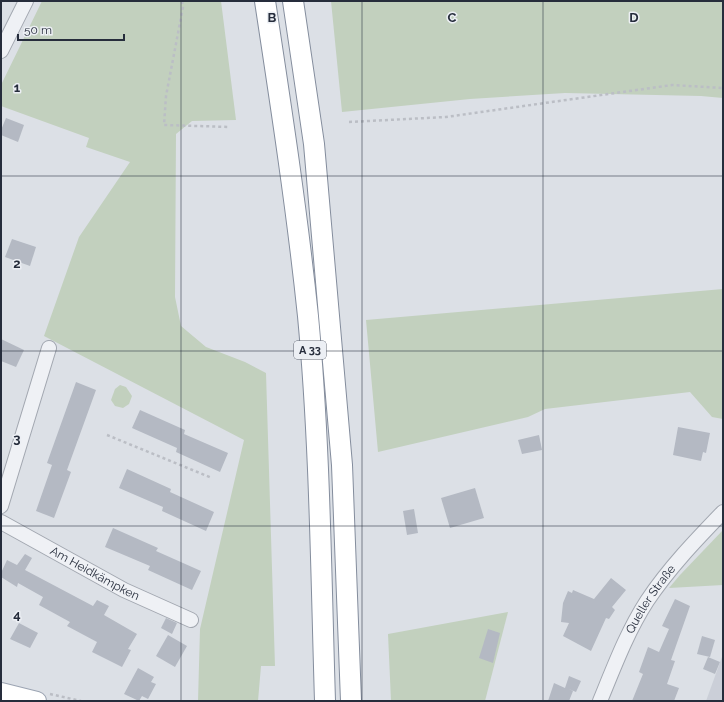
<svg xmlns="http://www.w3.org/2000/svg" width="724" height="702" font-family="Raleway,sans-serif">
  <rect width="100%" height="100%" fill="#dce0e6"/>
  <path fill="#cbcfd8" d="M723,654V701H706Z"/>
  <g fill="#c2d0be">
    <path d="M42,1H221L236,120L192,121L176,134L175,297L181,326L206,347L245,362L266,373L275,666H261L258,701H198L200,629L244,440L44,336L79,237L130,162L86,147L89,138L1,106V85Z"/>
    <path d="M331,1H723V98L701,96L565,93L470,99L342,112Z"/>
    <path d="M723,289V419L712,417L690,392L545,409L528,417L378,452L366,320Z"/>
    <path d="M120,385L126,387L132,396L129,404L123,408L115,406L111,400L115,389Z"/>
    <path d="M723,530V585L669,588L680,575Z"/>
    <path d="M508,612L485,701H391L388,634Z"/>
  </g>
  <g fill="#b4b9c3">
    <path d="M6,118L24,125L18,142L1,135V130Z"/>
    <path d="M12,239L36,247L30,266L5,257Z"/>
    <path d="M1,339L24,350L16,367L1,361Z"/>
    <path d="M76,382L96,390L67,470L71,472L54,518L36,511L52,465L47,463Z"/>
    <path d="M140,410L185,430L184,434L228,453L220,472L176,452L177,448L132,428Z"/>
    <path d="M678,427L710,433L706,453L703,452L701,461L673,455Z"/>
    <path d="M539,435L542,450L522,454L518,440Z"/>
    <path d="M127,469L171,489L170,492L214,512L206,531L162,511L163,507L119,488Z"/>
    <path d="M475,488L484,518L450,528L441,498Z"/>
    <path d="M414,509L418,533L407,535L403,511Z"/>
    <path d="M113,528L158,548L156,551L201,571L192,590L148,570L150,566L105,547Z"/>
    <path d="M25,554L32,558L25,570L93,606L97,600L109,606L104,615L137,634L128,649L131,650L122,667L92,652L97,642L67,626L70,622L39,605L43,597L18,583L17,587L1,577V573L7,560L17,565Z"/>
    <path d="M611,578L626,590L612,607L615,610L609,619L606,618L591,651L563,636L569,623L561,622L563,603L568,591L572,593L573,590L594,599Z"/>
    <path d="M675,599L690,606L671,660L675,661L667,684L679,688L674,701H632L643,674L639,672L648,647L659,652L669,629L662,626Z"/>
    <path d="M166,618L177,623L172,634L161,628Z"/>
    <path d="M19,623L38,633L30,648L10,639Z"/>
    <path d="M488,629L500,633L493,663L479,658Z"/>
    <path d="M168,635L187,646L175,667L156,656Z"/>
    <path d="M702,636L715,640L710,657L697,654Z"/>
    <path d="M708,657L720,662L715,674L703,669Z"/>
    <path d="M138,668L154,677L151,682L156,684L148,699L142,696L139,701L124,694Z"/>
    <path d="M569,676L581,681L576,692L569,689L573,691L569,701H548L554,683L565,688Z"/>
  </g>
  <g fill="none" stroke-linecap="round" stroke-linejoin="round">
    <g stroke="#a2a7b0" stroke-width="16">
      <g id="minor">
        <path d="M1,51L26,1"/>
        <path d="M1,506L49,348"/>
        <path id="s1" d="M1,522L124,590L191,620"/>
        <path id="s2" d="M600,701C614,667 627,632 647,601C669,568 696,540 723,512"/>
      </g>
    </g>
    <g stroke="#9ca4b2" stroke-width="20">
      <path id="major" d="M1,692L37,701"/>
    </g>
    <g stroke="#848d9d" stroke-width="22">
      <g id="highway">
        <path d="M265,1C281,106 297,211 308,316C320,444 321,573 325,701"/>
        <path d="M293,1L314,144L342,465L351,701"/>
      </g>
    </g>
    <g stroke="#bbbec5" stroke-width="2.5" stroke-dasharray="3 3" stroke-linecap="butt">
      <path d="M182,1L183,7L166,96L164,125L230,127"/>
      <path d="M349,122L446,117L672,85L723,88"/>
      <path d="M107,435L212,478"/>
      <path d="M50,694L81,701"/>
    </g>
    <use href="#minor" stroke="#eff1f5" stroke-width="14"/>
    <use href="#major" stroke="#fff" stroke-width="18"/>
    <use href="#highway" stroke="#fff" stroke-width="20"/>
  </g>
  <path fill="none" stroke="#262d3c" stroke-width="1" stroke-opacity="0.55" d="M181,1V701M362,1V701M543,1V701M1,176H723M1,351H723M1,526H723"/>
  <g text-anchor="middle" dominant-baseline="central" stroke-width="3" stroke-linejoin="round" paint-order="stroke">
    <rect fill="#eceff4" stroke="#616773" stroke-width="1" x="294" y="341" width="32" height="18" rx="3"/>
    <g font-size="11" font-weight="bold" fill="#262d3c">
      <text x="310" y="350">A 33</text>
    </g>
    <g font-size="12" fill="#262d3c" stroke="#eceff4">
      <text stroke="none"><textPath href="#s1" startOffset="107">Am Heidkämpken</textPath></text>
      <text stroke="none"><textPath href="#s2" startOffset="114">Queller Straße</textPath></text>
    </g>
  </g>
  <g font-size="13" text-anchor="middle" font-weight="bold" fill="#262d3c" stroke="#eceff4" stroke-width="3" stroke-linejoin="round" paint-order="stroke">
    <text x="272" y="22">B</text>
    <text x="452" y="22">C</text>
    <text x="634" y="22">D</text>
    <text x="17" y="92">1</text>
    <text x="17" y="268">2</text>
    <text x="17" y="443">3</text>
    <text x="17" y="619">4</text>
  </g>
  <rect width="724" height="702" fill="none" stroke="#262d3c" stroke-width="4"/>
  <path d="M18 34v6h106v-6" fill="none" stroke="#262d3c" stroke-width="2"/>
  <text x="24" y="34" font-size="12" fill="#262d3c" stroke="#eceff4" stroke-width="3" paint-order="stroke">50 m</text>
</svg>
